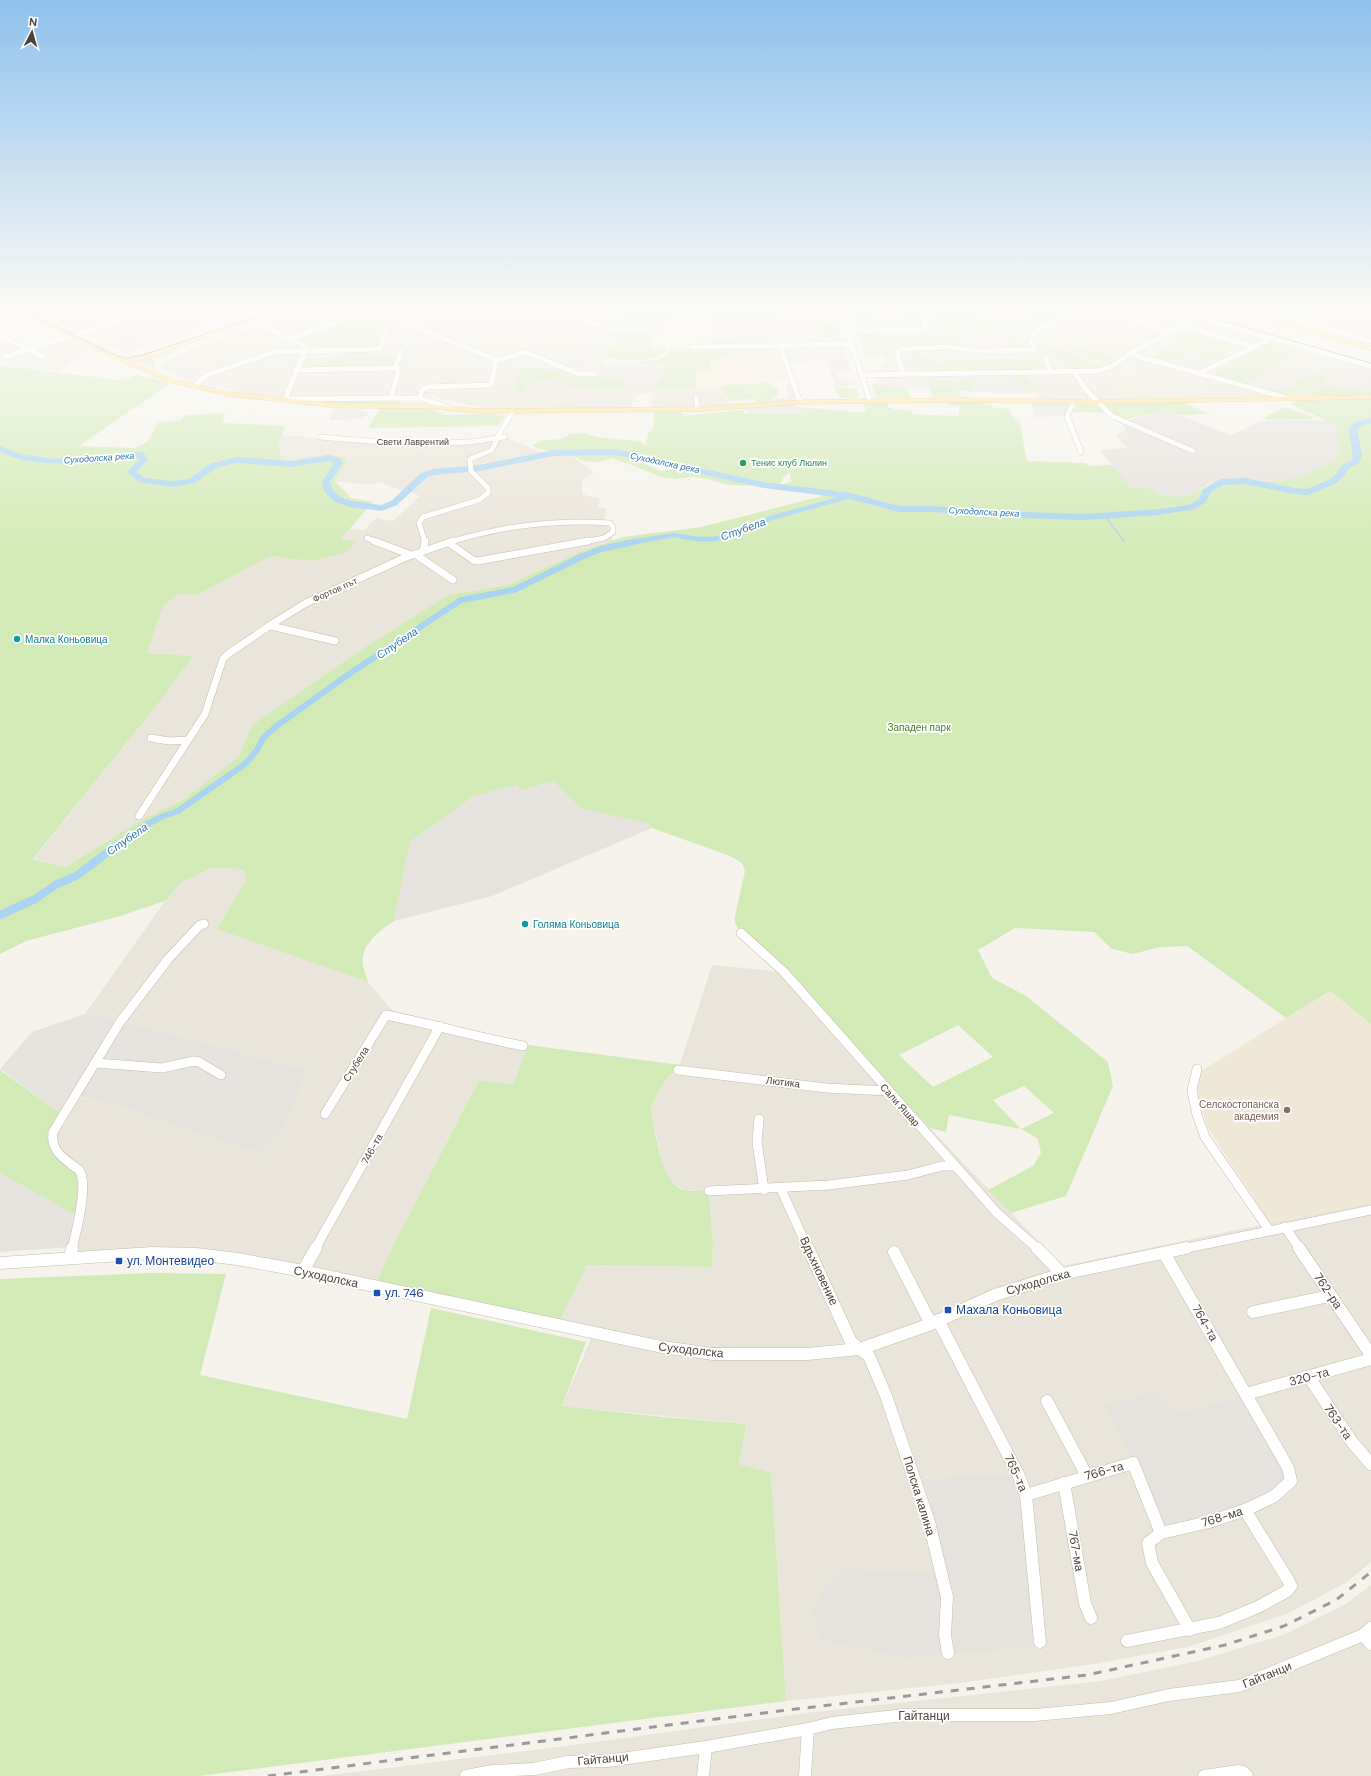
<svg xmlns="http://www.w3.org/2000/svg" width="1371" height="1776" font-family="'DM Sans',sans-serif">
  <rect width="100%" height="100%" fill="#f6f3ec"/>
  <g fill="#eae5da" fill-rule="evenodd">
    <path d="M34,309H211L190,333L125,353Z"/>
    <path d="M309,309H337L352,315L363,309H624L615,316L650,318H670L665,332L601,326L599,327L632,338L603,352L604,364H664L661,380L649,388L721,386L730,406L651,407L653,394L640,393L629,408H481L425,395L293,397L259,395L240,392L192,381L159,368L165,363L193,349Z"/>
    <path d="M850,309H1156L1371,370V395L1205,396L1202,389L1108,376L1125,399L1042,401L1035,393L993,394L991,392L876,387L874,370H880L878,364H884L883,354L884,352L863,351Z"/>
    <path d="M1270,309H1371V337L1328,325L1317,320Z"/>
    <path d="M68,339L90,350L57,371L7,365L0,361Z"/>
    <path d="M281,435L363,441L464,442L505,437L538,451L571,454L580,463L587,466L594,473L582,480V494L600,499L598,507L606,509L604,520L613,526L612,541L582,551L508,585L448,595L362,649L252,725L239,756L186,798L136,823L66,867L32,861L158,704L193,656L147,653L163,606L179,594L197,595L270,556L311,561L357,541L340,539L349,529L364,530L376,518L393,521L420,496L378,482L372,485L335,481L348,463L303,460L282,461L278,445Z"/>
    <path d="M212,868H233L244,871L246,880L218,929L368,982L389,1007L397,1014L528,1045L513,1085L479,1080L394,1244L374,1287L196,1254L70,1258V1247L78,1192L77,1174L52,1153L48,1142L50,1132L75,1096L139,1111L142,1116L263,1154L286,1123L309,1070L101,1016L85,1014L165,901L182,882Z"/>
    <path d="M712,965L784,972L849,1046L930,1128L1062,1266L1371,1202V1562L1347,1582L1289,1613L1188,1647L1093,1664L960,1683L786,1701L771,1473L739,1464L746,1424L562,1406L593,1334L557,1326L587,1265L712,1267L713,1245L709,1192L685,1190L674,1184L669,1178L661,1160L651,1107L653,1100L668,1077L678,1070ZM1246,1394L1133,1460L1172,1414ZM1018,1474L910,1659L941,1574L915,1480L966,1475Z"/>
    <path d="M1371,1585V1776H322L559,1747L814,1712L1101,1681L1198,1661L1283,1635L1346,1604Z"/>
  </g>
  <path fill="#f7ead8" d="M709,359H782L788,381L697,387L696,373L711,372Z"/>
  <g fill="#e6e2dd">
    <path d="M1168,411L1231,435L1261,421L1328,420L1338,426L1336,436L1340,447L1336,460L1306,474L1283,481L1234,480L1209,484L1193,494L1177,497L1159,494L1147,487L1132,488L1099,450L1127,448L1115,434L1126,431L1122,421Z"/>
    <path d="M553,781L581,809L647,823L652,828L492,896L394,921L410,842L474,796L517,785L523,791Z"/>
    <path d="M85,1014L101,1016L309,1070L286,1123L263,1154L142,1116L139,1111L76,1096L60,1113L0,1069L32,1032Z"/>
    <path d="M0,1173L75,1215L70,1247L0,1252Z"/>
    <path d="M1159,1391L1172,1414L1246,1394L1291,1481L1273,1497L1161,1533L1133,1460L1105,1405Z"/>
    <path d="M1018,1474L1040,1648L948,1653L910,1659L823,1640L812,1615L818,1598L840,1569L941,1574L915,1480L966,1475Z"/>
  </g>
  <g fill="#efe8d6">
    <path d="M507,309H549L588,323L517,351L457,327Z"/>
    <path d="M558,309H623L599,324Z"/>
    <path d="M1075,316L1149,339L1107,364L1042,343L1039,337Z"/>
    <path d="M950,319L978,321L1001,329L1011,349L976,350L961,347Z"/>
    <path d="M1125,366L1202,389L1205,396L1125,399L1107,376L1111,373Z"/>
    <path d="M1330,991L1371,1024V1202L1270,1223L1207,1127L1197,1092L1201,1071Z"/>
  </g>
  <g fill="#d2eab5" fill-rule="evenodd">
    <path d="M624,309H778L773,317L650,318L614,316Z"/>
    <path d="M847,309H880L881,311H869L876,329L858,330L852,311H848Z"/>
    <path d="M1041,309H1065L1071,311L1051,323L1028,316Z"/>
    <path d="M1257,309H1304L1308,311L1295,318L1254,310Z"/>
    <path d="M957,310L1022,331L1023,333H1011L1018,347H1014L1005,330L978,321L950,319L961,347L951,345V333L946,330L938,313L939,311Z"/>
    <path d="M920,311L918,313L923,326L919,328H913L906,312Z"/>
    <path d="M353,318L381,329L382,331L378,347L312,348L308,343L296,338Z"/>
    <path d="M819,324H837L843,342H834L833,339H828V342H824Z"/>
    <path d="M1185,329L1192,332L1240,347L1230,350L1214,359L1190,352L1173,361L1198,369L1194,371L1150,357L1183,337L1175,333L1188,334L1178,331Z"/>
    <path d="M637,330L644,331L653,336L651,339V347L668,349C654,366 623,359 603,358V352L631,338L614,332Z"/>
    <path d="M870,332L871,335L882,333L883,337H949L948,345L901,346L892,348L891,354L864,356L863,351H872L871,344L868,341L870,340L868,337H861L860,333Z"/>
    <path d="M1268,341L1297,350L1244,385L1214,376Z"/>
    <path d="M1040,343L1103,366L1096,369L1069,370L1061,355C1049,355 1046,354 1040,343Z"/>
    <path d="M1076,346L1117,358L1110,363L1069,350Z"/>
    <path d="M732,348L734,358L709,359L711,372L696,373L697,387L648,388L661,380L664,364H627L660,359L664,357L671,349Z"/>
    <path d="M176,349L179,351L154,359L155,369L141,362L143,360Z"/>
    <path d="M914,353C922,353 926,360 930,367L945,366L943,361L1039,358L1042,365L1034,367L1035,371L922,372Z"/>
    <path d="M396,356L393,367L301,368L305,358Z"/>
    <path d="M0,365L125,381L136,374L170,383L79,446L136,448L147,442L159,422L181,420L186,415L225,413L222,423L285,426L278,445L282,461L303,460L327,455L344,457L348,462L335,481L351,498L373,502L341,539L357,541L347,552L311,561L270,556L197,595L179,594L163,606L147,653L193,656L158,704L32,860L66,867L136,823L186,798L239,756L252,725L362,649L448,595L508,585L582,551L623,537L701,527L842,491H822L779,486L791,481L790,473L781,458L789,473L783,478L782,482L778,485L660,459L641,460V462L661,471L679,468L756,485L755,486L729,485L707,479L692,477L676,479L660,477L635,466L612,458L599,462L582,461L573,455L538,449L532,445L544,440L562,439L570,434L583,433L596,437L638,441L646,445L648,433L653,429L654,412L675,411L681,412L685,416L742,410L745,414H748L800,413L798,407L866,413L864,403H888V407L896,410H910L913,414L958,416L960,406L947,404L948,402H983V404L991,405L992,407L1010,409L1014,419H1019L1027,461L1086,463L1088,466L1112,465L1132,488L1147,487L1159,494L1177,497L1193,494L1216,481H1283L1306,474L1336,460L1340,447L1336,436L1338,426L1290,404L1300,399L1371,398V1024L1330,991L1286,1018L1187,946L1160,947L1133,954L1112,949L1094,932L1015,928L978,950L992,978L1026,996L1108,1062L1113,1086L1066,1196L1011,1213L988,1190L1033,1166L1041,1153L1038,1139L1021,1129L949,1115L946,1132L930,1128L849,1046L741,933L735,923V916L745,871L742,863L730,856L652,828L647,823L581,809L553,781L522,791L517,785L474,796L410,842L394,921C382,928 365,942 363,957C361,965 366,974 368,982L217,929L246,880L244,871L233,868H212L182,882L165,901L117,917L26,941L0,954ZM958,1025L993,1057L933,1087L899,1055ZM1024,1086L1054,1113L1021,1129L993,1100Z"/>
    <path d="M533,368L566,371L572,374L528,383L523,393H515L517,379L522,374L519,369Z"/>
    <path d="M1311,373L1324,377L1326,381L1303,394H1291L1256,390L1288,391Z"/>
    <path d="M572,375L624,381L628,388L561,386L562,383L564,382L556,379Z"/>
    <path d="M1013,375H1023L1034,391L1022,390Z"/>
    <path d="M937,381H969L974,392L960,390L961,398L933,397L929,388L955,387L956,389H965L964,386V388H957V386H960L948,384V386H939Z"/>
    <path d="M769,382L771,387H778V397H772L774,401L755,402L753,399L729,401L721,386Z"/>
    <path d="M871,384H881L882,387H907L910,398L877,397Z"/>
    <path d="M834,385H836L838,388H856L859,397L856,398H841L840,395H838Z"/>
    <path d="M1327,385L1369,393L1371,391V395L1315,396L1311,393Z"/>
    <path d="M402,399L400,405H343L316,402L319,400Z"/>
    <path d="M1182,402L1210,414L1179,415L1168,411L1124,419L1110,414L1103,405V403Z"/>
    <path d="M1079,404C1091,404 1098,404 1106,413L1071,412Z"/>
    <path d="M1284,407L1313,417L1312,419L1268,420L1264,418Z"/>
    <path d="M381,408C401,408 426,404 444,415L493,414L505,416L497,426L368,428Z"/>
    <path d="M528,1045L680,1065C678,1072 673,1072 669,1076C662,1085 654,1097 651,1108C655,1129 660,1179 681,1189C690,1192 700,1191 709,1191L713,1245L712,1267L587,1265L557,1326L374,1287L394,1244L479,1080L513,1085Z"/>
    <path d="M0,1070L60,1113C41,1149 47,1150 77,1173L78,1192L75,1215L0,1173Z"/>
    <path d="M152,1273L226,1274L200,1375L407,1419L431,1308L586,1342L562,1406L663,1417L746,1424L739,1464L771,1473L786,1701L199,1776H0V1279Z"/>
  </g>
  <g fill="#e5e3e0">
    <path d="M778,309H814L826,344L712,346L717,318L773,317Z"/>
    <path d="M1342,313L1371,320V331L1332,318Z"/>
    <path d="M149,323L151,324L120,334L126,337L136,334L145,338L159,334L151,330L168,324L184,331L167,337L162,335L144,341L141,339L133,342L137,344L128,347L98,331L106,327L118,333Z"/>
    <path d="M597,328L626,338L616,342L608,340L603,342L580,335L587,332L584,330L586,329L592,331Z"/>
    <path d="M9,342L25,350L0,357V345Z"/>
    <path d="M779,346V349H774L775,353H780L782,359L737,360L734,359L732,348Z"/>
    <path d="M809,346L811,349L843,346L852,371L836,372L839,379H854L856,385L837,386L825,360L786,363L781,349H786V347Z"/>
    <path d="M1190,352L1214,359L1198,369L1173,361Z"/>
    <path d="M550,359L583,360L580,372Z"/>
    <path d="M657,365V378L653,380L616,377L614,366Z"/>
    <path d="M1358,368L1371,372V385L1344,378Z"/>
    <path d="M981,375L988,389H975L968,376Z"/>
    <path d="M1013,376L1021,390L1006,391L998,377Z"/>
    <path d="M792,384L795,399L791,401L773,402L771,399L788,398L786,386L784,385Z"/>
    <path d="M795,403L799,412L749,414L746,406Z"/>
    <path d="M1033,404H1071L1064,416L1034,417Z"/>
    <path d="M333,408L361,410L370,414L360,419L329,420Z"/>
  </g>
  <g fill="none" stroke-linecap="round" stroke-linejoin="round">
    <path stroke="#a9d4f2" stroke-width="1.5" d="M1105,516L1124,541"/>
    <path stroke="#a9d4f2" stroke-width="4.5" d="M633,542L674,535L697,539H713L729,536L771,518L851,496"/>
    <path stroke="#a9d4f2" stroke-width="6" d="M115,847L144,826L161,817L178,811L245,764L257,750L264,737L278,725L349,674L461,600L514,590L581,557L601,549L638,541"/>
    <path stroke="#a9d4f2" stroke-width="8" d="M0,915L35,899L57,884L76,876L116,846"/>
    <path fill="#a9d4f2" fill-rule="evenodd" d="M1371,418V424L1363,425L1357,430L1362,455L1359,463L1348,469L1345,475L1337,483L1308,495L1294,494L1245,484L1223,485L1210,493L1206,502L1195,509L1159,515L1083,520L994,517L934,512H899L850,499L764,488L615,455L554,456L479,471L435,475L427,477L397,505L382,511L349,507L334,501L324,491L322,482L334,463L329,461L291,467L236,463L216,468L195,483L172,487L139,482L127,472L139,460L138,458C90,459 46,473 0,452V446L20,454L52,459L141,452L144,453L148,460L136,472L145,478L172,481L189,479L210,464L236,457L291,461L329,455L340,458L343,463L330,482L333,490L340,497L351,501L381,505L391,501L421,473L434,469L479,465L554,450L615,449L764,482L851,493L899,506H934L994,511L1083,514L1159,509L1189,505L1199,499L1203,490L1221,479L1245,478L1294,488L1307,489L1331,479L1338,472L1341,466L1352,460C1356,436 1333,425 1371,418Z"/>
    <g stroke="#c2bbae" stroke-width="6">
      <g id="minor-far3">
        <path d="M99,309L122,320"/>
        <path d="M555,309L599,325"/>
        <path d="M840,309L870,401"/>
        <path d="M1146,309L1190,321"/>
        <path d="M1168,309L1371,366"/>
        <path d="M1258,314L1283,316L1371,341"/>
        <path d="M1126,318L1171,332"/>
        <path d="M249,321L300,343L305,347V351L285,399L420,398L450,408"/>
        <path d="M409,324L451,309"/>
        <path d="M1181,326L1254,347"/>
        <path d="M847,331L922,330L926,327L922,312L946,309"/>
        <path d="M1031,334L1079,309"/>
        <path d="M3,337L44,357"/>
        <path d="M290,339L372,310L492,358L496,361L491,385L427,387L422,390L420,398"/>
        <path d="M780,345L800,402"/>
        <path d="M693,347L851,344"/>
        <path d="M1130,354L1287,398"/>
        <path d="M5,357L157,309"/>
        <path d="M1046,359L1051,372"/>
        <path d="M496,361L526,352L579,374H595"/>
        <path d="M296,370L395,368L401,351"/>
        <path d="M1074,372L1087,391L1112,416L1193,451"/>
        <path d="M904,374L898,358V351L902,349L949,347L976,351L1035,350L1031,341"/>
        <path d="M1198,374L1272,338"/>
        <path d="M862,375L1098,371L1114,365L1127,355L1197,317"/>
        <path d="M194,387L200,380L210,374L274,352L380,349L386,331"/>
        <path d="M391,398L399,368"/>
        <path d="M696,398L698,409"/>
        <path d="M1074,402L1067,416L1081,452"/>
        <path d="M321,437C370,442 419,445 468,442C481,441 493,438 505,437"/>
        <path d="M367,538L377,542"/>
        <path d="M425,542L419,523L423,517L479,500L488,493V488L471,471L470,459L492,450L501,430L513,411"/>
        <path d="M450,542C502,526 556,519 610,523L613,527V532L604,538L583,542"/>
      </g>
    </g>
    <g stroke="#c2bbae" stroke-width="8">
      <g id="minor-far2">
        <path d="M374,541L411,555"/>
        <path d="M449,543L473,560L478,561L588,541"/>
        <path d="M423,551L425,541"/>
        <path d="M415,554L453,580"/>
        <path d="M271,626L335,641"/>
        <path d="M151,738L169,741L188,740"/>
        <path d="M139,816L205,714L223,659L228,654L272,624L306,603L404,558L453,541"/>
      </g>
    </g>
    <g stroke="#c2bbae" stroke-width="10">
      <g id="minor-far1">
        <path d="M741,933L784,972L997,1213L1038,1249"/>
        <path d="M96,1063L162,1068L194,1061L199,1062L221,1075"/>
        <path d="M1197,1069L1192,1090L1197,1115L1205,1137L1269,1230"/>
        <path d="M678,1070L826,1088L888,1091"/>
        <path d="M325,1114L386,1015C432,1024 477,1037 523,1046"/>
        <path d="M759,1119L757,1142L764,1190"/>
        <path d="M781,1189L808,1249"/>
        <path d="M709,1191L829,1185L908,1175L942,1166H955"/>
        <path d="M1285,1227L1300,1249"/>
        <path d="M72,1249C76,1233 89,1183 79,1170C77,1168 73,1166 71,1164C59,1155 51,1148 53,1132L120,1022L169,958L200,925L204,924"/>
        <path d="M315,1249L440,1026"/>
        <path d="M1182,1249L1371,1210"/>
      </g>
    </g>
    <g stroke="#c2bbae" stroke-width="13">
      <g id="minor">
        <path d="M808,1248L851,1342L869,1356L886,1396L929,1522L947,1597L945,1635L948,1653"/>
        <path d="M1037,1248L1062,1274"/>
        <path d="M1299,1248L1371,1355"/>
        <path d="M894,1252L931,1324"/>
        <path d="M1164,1253L1282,1457L1288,1468L1291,1481L1273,1497L1245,1510L1209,1522L1161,1533L1148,1543L1152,1563L1190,1630"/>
        <path d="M70,1258L72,1248"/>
        <path d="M0,1263L152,1253L196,1254L237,1259L303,1271L662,1347L713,1354H807L860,1349L931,1324L995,1295L1062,1274L1186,1248"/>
        <path d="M303,1271L316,1248"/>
        <path d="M1253,1312L1330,1296"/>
        <path d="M938,1320L1018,1474L1026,1495L1040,1642"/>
        <path d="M1309,1377L1352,1442L1371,1464"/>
        <path d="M1246,1394L1371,1359"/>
        <path d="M1047,1401L1087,1476"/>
        <path d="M1064,1483L1085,1603L1091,1618"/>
        <path d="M1026,1495L1133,1463L1161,1533"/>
        <path d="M1363,1635L1371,1644"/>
        <path d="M1127,1641L1219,1623L1258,1607L1287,1591L1291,1586L1288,1580L1245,1510"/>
        <path d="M466,1776L493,1771L534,1769L568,1762L607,1761L706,1747L808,1729L832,1723L905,1715H1035L1111,1708L1169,1695L1239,1686L1363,1635L1371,1628"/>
        <path d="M703,1776L706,1747"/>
        <path d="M805,1776L808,1729"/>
        <path d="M1204,1776L1239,1771L1243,1772L1247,1776"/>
      </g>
    </g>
    <g stroke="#e6c16a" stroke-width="1">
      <g id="major">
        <path d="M15,309H23L127,360L279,309H288L133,363L173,379L229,392L342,404H428L477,409L704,407L800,400L964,398L1089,400L1371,395V399L1089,404L964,402L800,404L704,411L513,413H477L428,408H342L229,396L169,382L112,358Z"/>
        <path d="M1228,309H1238L1371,346V350Z"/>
      </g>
    </g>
    <use href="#minor-far3" stroke="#fff" stroke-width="5"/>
    <use href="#minor-far2" stroke="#fff" stroke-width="7"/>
    <use href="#minor-far1" stroke="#fff" stroke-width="9"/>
    <use href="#minor" stroke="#fff" stroke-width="12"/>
    <use href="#major" fill="#ffe39c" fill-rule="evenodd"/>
    <g stroke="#9a9a9a" stroke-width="1">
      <path d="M20,309L116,356L128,358L143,355L279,309"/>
      <path d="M1180,309L1371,363"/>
    </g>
    <path stroke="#9a9a9a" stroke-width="3" stroke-dasharray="8 8" stroke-linecap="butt" d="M268,1776L779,1711L1087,1675L1225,1645L1284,1626L1336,1600L1371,1572"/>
  </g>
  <linearGradient id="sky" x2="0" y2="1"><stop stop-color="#8fc1ec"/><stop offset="0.55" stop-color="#fbfaf6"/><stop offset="1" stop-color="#fbfaf6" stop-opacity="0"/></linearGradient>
  <rect width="1371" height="558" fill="url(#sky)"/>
  <circle fill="#2e9e5b" stroke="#fff" stroke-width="1.5" cx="743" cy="463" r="4"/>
  <g fill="#0f9aa8" stroke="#fff" stroke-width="1.5">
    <circle cx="17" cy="639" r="4"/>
    <circle cx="525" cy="924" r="4"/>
  </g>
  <circle fill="#8d6e63" stroke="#fff" stroke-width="1.5" cx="1287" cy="1110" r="4"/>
  <g fill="#1a4fb4" stroke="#fff" stroke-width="1.5">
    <rect x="115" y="1257" width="8" height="8" rx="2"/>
    <rect x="373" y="1289" width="8" height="8" rx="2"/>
    <rect x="944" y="1306" width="8" height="8" rx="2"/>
  </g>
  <g text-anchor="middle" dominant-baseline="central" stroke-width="3.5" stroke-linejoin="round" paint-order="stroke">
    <g font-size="9" fill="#4b4439" stroke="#fff">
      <text x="413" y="442">Свети Лаврентий</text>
      <text transform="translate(335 590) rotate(-24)">Фортов път</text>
    </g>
    <g font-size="9" font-style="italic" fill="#2e7ab2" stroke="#fff">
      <text transform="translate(99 458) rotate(-4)">Суходолска река</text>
      <text transform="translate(665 463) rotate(12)">Суходолска река</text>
      <text transform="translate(984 512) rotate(3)">Суходолска река</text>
    </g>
    <g font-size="9" fill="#27864d" stroke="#fff" text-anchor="start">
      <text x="751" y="463">Тенис клуб Люлин</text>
    </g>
    <g font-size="10" fill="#0d838f" stroke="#fff" text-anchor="start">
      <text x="25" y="639">Малка Коньовица</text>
      <text x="533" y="924">Голяма Коньовица</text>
    </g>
    <g font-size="10" fill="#4a7f2a" stroke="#fff">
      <text x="919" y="727">Западен парк</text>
    </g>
    <g font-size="10" fill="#4b4439" stroke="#fff">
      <text transform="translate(356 1064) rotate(-58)">Стубела</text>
      <text transform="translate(783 1082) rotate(7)">Лютика</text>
      <text transform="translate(900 1105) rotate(48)">Сали Яшар</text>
      <text transform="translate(372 1149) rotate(-61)">746-та</text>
    </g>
    <g font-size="10" fill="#785e54" stroke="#fff" text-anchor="end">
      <text x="1279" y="1104">Селскостопанска<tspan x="1279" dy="12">академия</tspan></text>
    </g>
    <g font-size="11" font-style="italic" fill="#2e7ab2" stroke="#fff">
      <text transform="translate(743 529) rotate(-20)">Стубела</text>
      <text transform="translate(397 643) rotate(-34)">Стубела</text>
      <text transform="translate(127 839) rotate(-35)">Стубела</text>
    </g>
    <g font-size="12" fill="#164399" stroke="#fff" text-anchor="start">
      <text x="127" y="1261">ул. Монтевидео</text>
      <text x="385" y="1293">ул. 746</text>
      <text x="956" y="1310">Махала Коньовица</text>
    </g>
    <g font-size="12" fill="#4b4439" stroke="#fff">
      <text transform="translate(819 1271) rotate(65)">Вдъхновение</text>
      <text transform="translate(326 1277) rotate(12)">Суходолска</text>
      <text transform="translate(1038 1282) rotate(-16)">Суходолска</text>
      <text transform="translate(1328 1291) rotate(56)">762-ра</text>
      <text transform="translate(1205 1323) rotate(60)">764-та</text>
      <text transform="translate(691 1350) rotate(6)">Суходолска</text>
      <text transform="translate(1309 1377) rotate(-15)">320-та</text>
      <text transform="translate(1338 1422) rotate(56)">763-та</text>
      <text transform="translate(1104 1471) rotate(-16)">766-та</text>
      <text transform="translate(1016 1473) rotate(66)">765-та</text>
      <text transform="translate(919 1496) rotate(73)">Полска калина</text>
      <text transform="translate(1222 1517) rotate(-17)">768-ма</text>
      <text transform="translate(1076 1551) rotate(80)">767-ма</text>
      <text transform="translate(1267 1675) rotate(-22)">Гайтанци</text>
      <text x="924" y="1716">Гайтанци</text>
      <text transform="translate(603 1759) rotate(-5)">Гайтанци</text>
    </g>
  </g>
  <g transform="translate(32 32) rotate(6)" stroke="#ffffff" stroke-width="3" paint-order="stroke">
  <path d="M0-3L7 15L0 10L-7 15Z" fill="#4b4439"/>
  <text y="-6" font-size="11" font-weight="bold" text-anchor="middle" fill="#4b4439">N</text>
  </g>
</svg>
